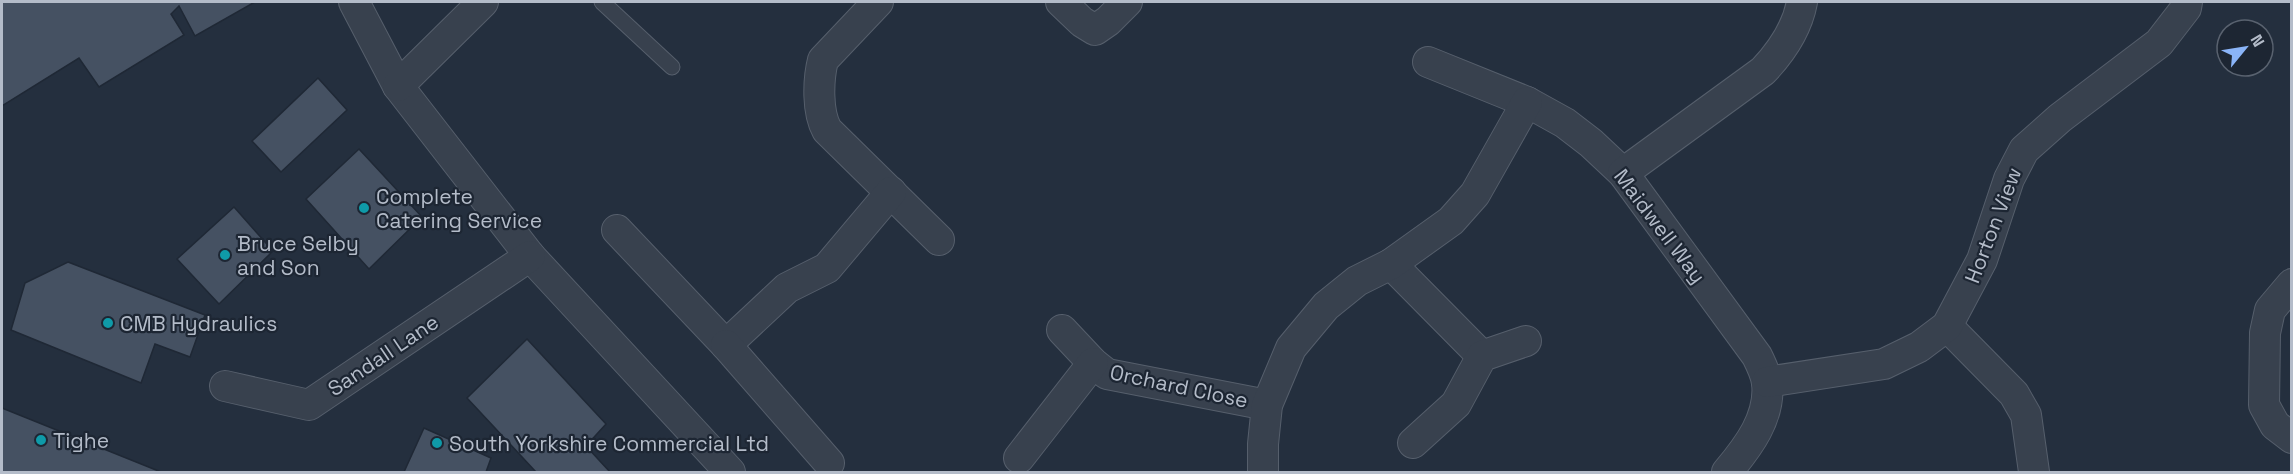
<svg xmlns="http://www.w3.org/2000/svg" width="2293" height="474" font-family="'Space Grotesk',sans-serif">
  <rect width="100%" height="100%" fill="#242f3e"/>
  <g fill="#455162" stroke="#1f2835" stroke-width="1.5">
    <path d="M2,2H255L195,36L179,6L171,14L184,35L99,87L79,58L2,106Z"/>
    <path d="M318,78L347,110L281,172L252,141Z"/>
    <path d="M359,149L422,217L369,269L306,199Z"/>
    <path d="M234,207L273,251L219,304L177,259Z"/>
    <path d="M68,262L205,315L190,357L155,344L141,383L11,330L25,283Z"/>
    <path d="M527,339L606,424L586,446L610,472H536L467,398Z"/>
    <path d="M2,408L161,472H2Z"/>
    <path d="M424,428L491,458L486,472H404Z"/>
  </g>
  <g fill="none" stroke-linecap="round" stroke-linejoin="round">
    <g stroke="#565f6c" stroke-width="17">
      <path id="lane" d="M602,2L672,67"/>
    </g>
    <g stroke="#565f6c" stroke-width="32">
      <g id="street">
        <path d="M354,2L398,86L530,256L730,472"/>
        <path d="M878,2L823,60C818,80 817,112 827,130L939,240"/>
        <path d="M1061,2L1082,22L1095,30L1108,21L1127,2"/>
        <path d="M1428,62L1527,102L1565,123L1591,143L1623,173L1757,356C1761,364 1766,374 1767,383C1771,417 1748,447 1727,472"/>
        <path d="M398,86L483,2"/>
        <path d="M1623,173L1763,71C1782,51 1797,29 1802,2"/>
        <path d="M617,230L726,345L787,288L827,268L891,192"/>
        <path d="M1391,264L1482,356"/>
        <path d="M2292,284L2270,310L2265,333L2264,405L2275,425L2292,438"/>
        <path d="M1947,326L2014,394L2026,415L2034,472"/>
        <path d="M1062,330L1093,363L1107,374L1267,405"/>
        <path d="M726,345L829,463"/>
        <path d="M1767,382L1884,364L1919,347L1947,326L1982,260L2009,179L2024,150L2060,118L2159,43L2186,8L2187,2"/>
        <path d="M225,386L309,405L530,256"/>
        <path d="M1413,443L1456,404L1482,356L1526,341"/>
        <path d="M1019,458L1093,363"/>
        <path d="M1263,472V444L1267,405L1291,348L1326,306L1357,281L1391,264L1451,221L1475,194L1527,102"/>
      </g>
    </g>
    <use href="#lane" stroke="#38414e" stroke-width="15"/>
    <use href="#street" stroke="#38414e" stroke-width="30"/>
  </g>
  <g fill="#0f9aa8" stroke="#1d2633" stroke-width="2">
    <circle cx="364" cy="208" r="6"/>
    <circle cx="225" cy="255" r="6"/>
    <circle cx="108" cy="323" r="6"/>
    <circle cx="41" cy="440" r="6"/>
    <circle cx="437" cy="443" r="6"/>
  </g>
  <g text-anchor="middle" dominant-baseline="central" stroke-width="4.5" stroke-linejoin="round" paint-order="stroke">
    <g font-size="21" fill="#b4bcc9" stroke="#1d2633" text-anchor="start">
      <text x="376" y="196">Complete<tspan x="376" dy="24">Catering Service</tspan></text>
      <text x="237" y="243">Bruce Selby<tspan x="237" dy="24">and Son</tspan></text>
      <text x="120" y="323">CMB Hydraulics</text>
      <text x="53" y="440">Tighe</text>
      <text x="449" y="443">South Yorkshire Commercial Ltd</text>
    </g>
    <g font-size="21" fill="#b4bcc9" stroke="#1d2633">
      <text transform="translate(1993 225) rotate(-69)">Horton View</text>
      <text transform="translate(1660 226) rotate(53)">Maidwell Way</text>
      <text transform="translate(383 355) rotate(-34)">Sandall Lane</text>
      <text transform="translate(1179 386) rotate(12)">Orchard Close</text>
    </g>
  </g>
  <rect width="2293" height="474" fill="none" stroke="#b4bcc9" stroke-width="6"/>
  <g transform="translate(2245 48) rotate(60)"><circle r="28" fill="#1d2633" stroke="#59626f" stroke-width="1.5"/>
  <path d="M0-4.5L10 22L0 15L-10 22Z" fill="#8ab4f8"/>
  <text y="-9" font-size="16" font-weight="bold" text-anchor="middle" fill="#b4bcc9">N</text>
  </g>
</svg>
